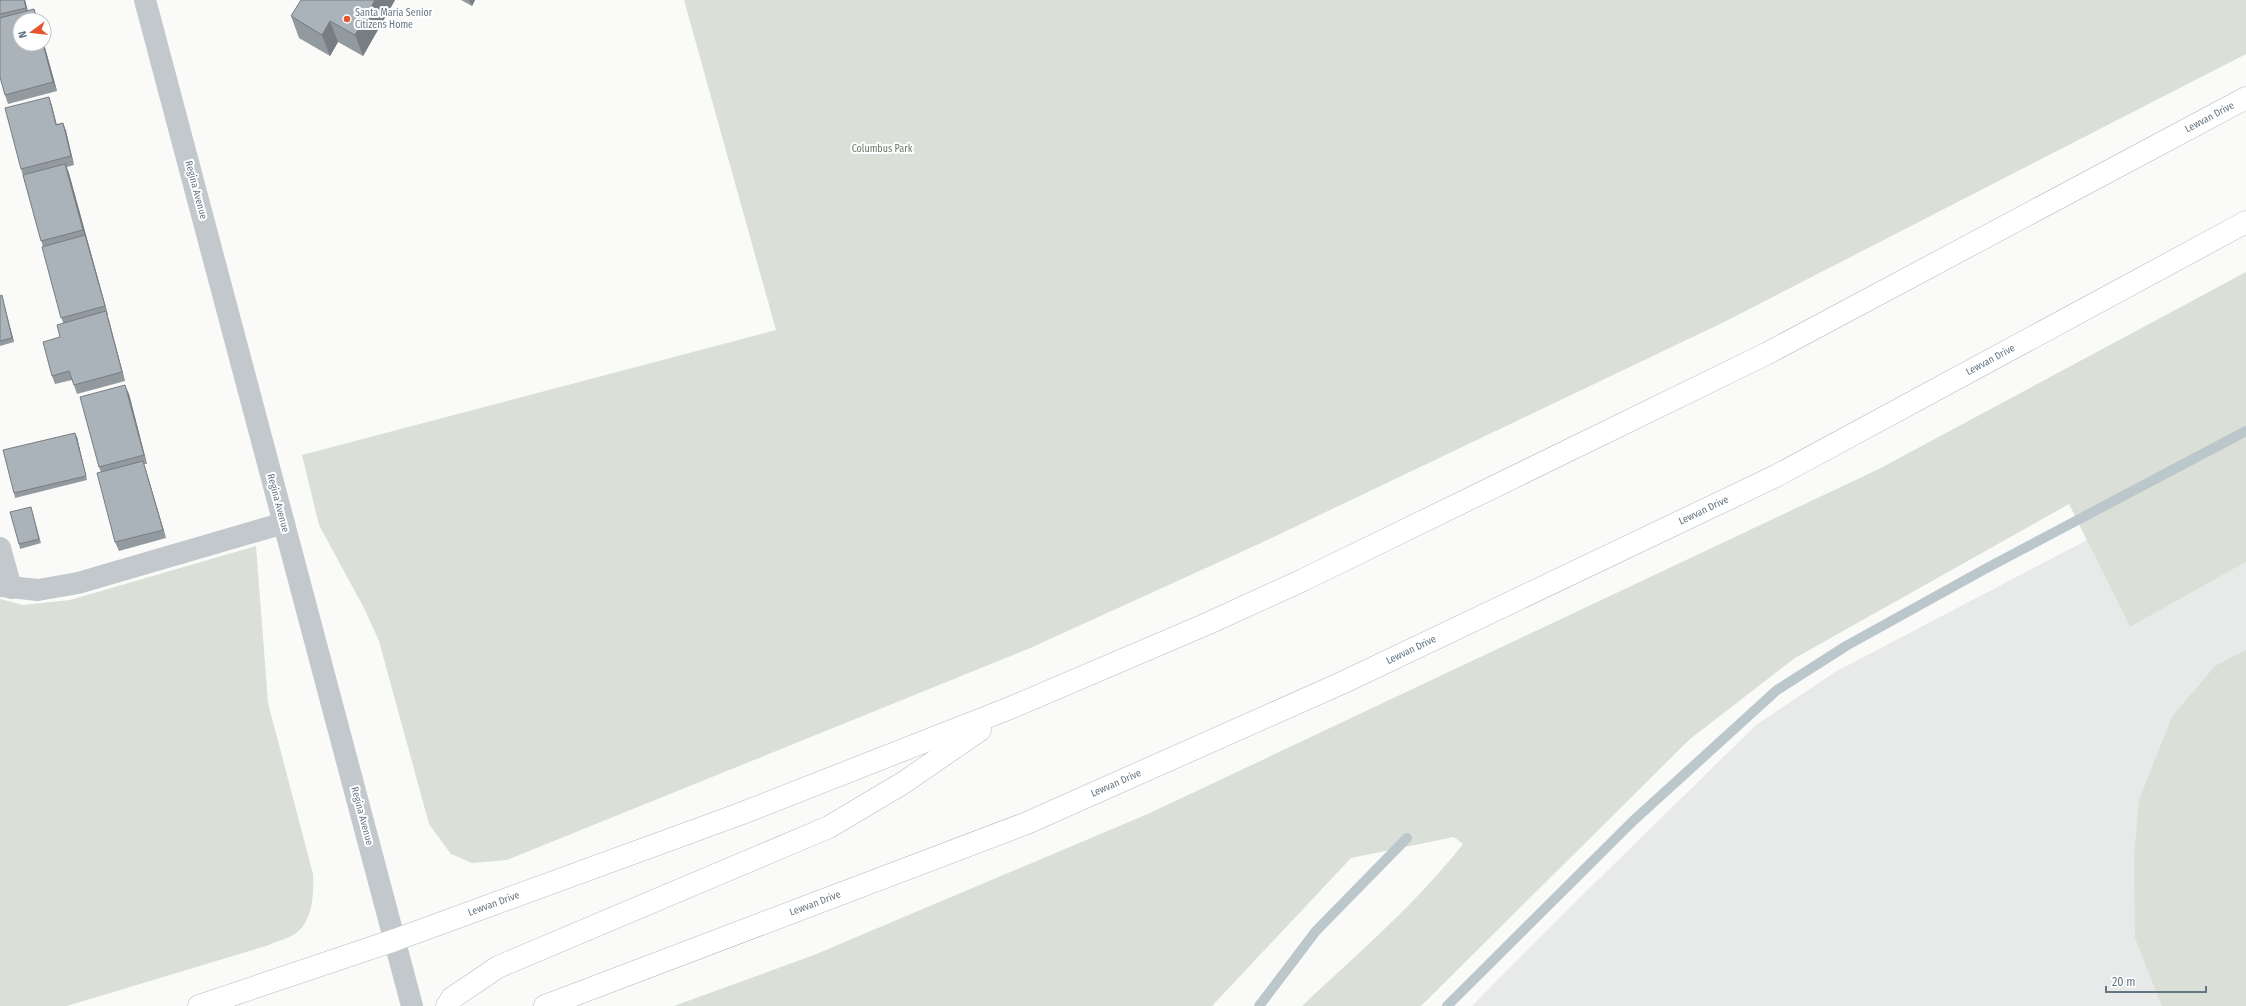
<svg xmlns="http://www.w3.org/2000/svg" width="2246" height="1006" font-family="'Fira Sans Condensed',sans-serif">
  <rect width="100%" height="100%" fill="#fafaf8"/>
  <path fill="#e8e9e9" d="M2087,540L2130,627L2246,562V1006H1472L1553,924L1756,725L1835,672Z"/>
  <g fill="#dadfd7">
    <path d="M684,0H2246V54L1724,322L1263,542L1028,649L507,860L472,863L451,854L429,824L379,641L364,608L319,525L302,455L776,330Z"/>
    <path d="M2246,272V562L2130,627L2069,504L1795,658L1690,739L1421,1006H1302C1357,954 1416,904 1463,844L1454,837L1351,858L1212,1006H674L814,955L1150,813L1879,469Z"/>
    <path d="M256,546L268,703L313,874C314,893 313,922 295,934C287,939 277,941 269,945L67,1006H0V599L23,605L70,600Z"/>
    <path d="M2246,650V1006H2162L2135,938L2134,857L2139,800L2172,717L2215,666Z"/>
  </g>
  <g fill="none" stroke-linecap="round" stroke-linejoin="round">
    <g stroke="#bbc7cb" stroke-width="10">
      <path d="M1259,1006L1316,931L1407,838"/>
      <path d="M1447,1006L1633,821L1777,690L1846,646L1985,569L2246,431"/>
    </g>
    <g stroke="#b5babe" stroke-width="23">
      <g id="major">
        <path id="s1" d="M199,1006L395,940L740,814L1010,708L1209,623L1303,580L1766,354L2246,98"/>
        <path d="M447,1006L452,998L498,967L829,827L903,783L980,730"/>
        <path id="s2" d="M545,1006L1027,823L1344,682L1776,476L2246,222"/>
      </g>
    </g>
    <g stroke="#c3c8cc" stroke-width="22">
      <path d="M145,0L412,1006"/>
      <path d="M0,548L11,588"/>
      <path d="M0,586L38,590L78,583L284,523"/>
    </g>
    <use href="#major" stroke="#fff" stroke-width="22"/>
  </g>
  <g fill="#929a9f">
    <path d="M0,0H25L28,11L34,9L38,20H20L44,44L57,91L8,104L5,95L0,77Z"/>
    <path d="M301,0H395L363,56L338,42L330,56L299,38L291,16Z"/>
    <path d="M461,0H475L472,6Z"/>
    <path d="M49,97L52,106L56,124L63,123L66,131L74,165L67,167L108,315H107L125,381L77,394L72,380L55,384L52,376L60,337L63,323L43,247L21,169Z"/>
    <path d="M0,296L3,300L14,342L0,346Z"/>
    <path d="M129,394L147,464H144L166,538L119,551L115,542L101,472L99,467Z"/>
    <path d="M77,437L87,480L15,498L14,493Z"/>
    <path d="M31,507L41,543L20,549L19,544Z"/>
  </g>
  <g fill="#777d82">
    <path d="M24,0H25L29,16L26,8Z"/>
    <path d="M375,0H395L363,56L355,35Z"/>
    <path d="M469,0H475L472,6Z"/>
    <path d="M330,21L338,42L330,56L322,35Z"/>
    <path d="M43,44H44L57,91L53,82Z"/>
    <path d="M49,97L52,106L59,133L56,125Z"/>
    <path d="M63,123L66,131L74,165L71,156Z"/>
    <path d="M65,164L69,173L108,315L105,306L83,230Z"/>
    <path d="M2,295L3,300L14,342L12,338Z"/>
    <path d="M106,311L109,320L125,381L122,372Z"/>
    <path d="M125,385L129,394L147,464L144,455Z"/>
    <path d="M75,433L77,437L87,480L86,476Z"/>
    <path d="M143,461L146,470L166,538L163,530Z"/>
  </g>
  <g fill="#aab3b9" stroke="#777d82">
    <path d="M0,0H24L26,8L0,14Z"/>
    <path d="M301,0H375L355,35L330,21L322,35L291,16Z"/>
    <path d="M34,9L37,20H20V44H43L53,82L5,95L0,77V18Z"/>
    <path d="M49,97L56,125L63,123L71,156L21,169L5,108Z"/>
    <path d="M65,164L83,230L41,241L23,175Z"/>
    <path d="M85,235L105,306L61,318L42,247Z"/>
    <path d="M2,295L12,338L0,341V296Z"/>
    <path d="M106,311L122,372L74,385L69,371L52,376L43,342L60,337L57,325Z"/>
    <path d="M125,385L144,455L99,467L80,397Z"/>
    <path d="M75,433L86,476L14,493L3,450Z"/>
    <path d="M143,461L163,530L115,542L97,473Z"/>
    <path d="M31,507L39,539L19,544L10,512Z"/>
  </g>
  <circle fill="#e4572e" stroke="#fff" stroke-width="1.5" cx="347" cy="19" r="4"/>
  <g text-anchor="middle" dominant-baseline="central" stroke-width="4" stroke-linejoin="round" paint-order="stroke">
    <g font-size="10" fill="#657683" stroke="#fff" text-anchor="start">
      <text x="355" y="13">Santa Maria Senior<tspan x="355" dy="12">Citizens Home</tspan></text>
    </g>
    <g font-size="10" fill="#657683" stroke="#fff">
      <text stroke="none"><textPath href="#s1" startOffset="2202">Lewvan Drive</textPath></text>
      <text transform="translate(196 190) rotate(75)">Regina Avenue</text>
      <text stroke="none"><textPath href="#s2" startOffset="1585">Lewvan Drive</textPath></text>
      <text transform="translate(278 503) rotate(75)">Regina Avenue</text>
      <text stroke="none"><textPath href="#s2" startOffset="1261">Lewvan Drive</textPath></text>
      <text stroke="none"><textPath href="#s2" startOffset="937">Lewvan Drive</textPath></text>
      <text stroke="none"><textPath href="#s2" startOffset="613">Lewvan Drive</textPath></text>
      <text transform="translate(362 816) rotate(75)">Regina Avenue</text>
      <text stroke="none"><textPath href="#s1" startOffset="312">Lewvan Drive</textPath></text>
      <text stroke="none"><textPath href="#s2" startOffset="289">Lewvan Drive</textPath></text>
    </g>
    <g font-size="10" fill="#687a64" stroke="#fff">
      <text x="882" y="149">Columbus Park</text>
    </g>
  </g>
  <g transform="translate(32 32) rotate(255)"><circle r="19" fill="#ffffff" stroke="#c1c8cd"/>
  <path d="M0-3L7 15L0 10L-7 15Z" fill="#e4572e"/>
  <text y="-6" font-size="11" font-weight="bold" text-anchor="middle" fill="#657683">N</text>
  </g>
  <path d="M2106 986v6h100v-6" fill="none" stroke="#657683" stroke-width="2"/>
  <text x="2112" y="986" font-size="12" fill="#657683" stroke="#ffffff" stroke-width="3" paint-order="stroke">20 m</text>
</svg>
